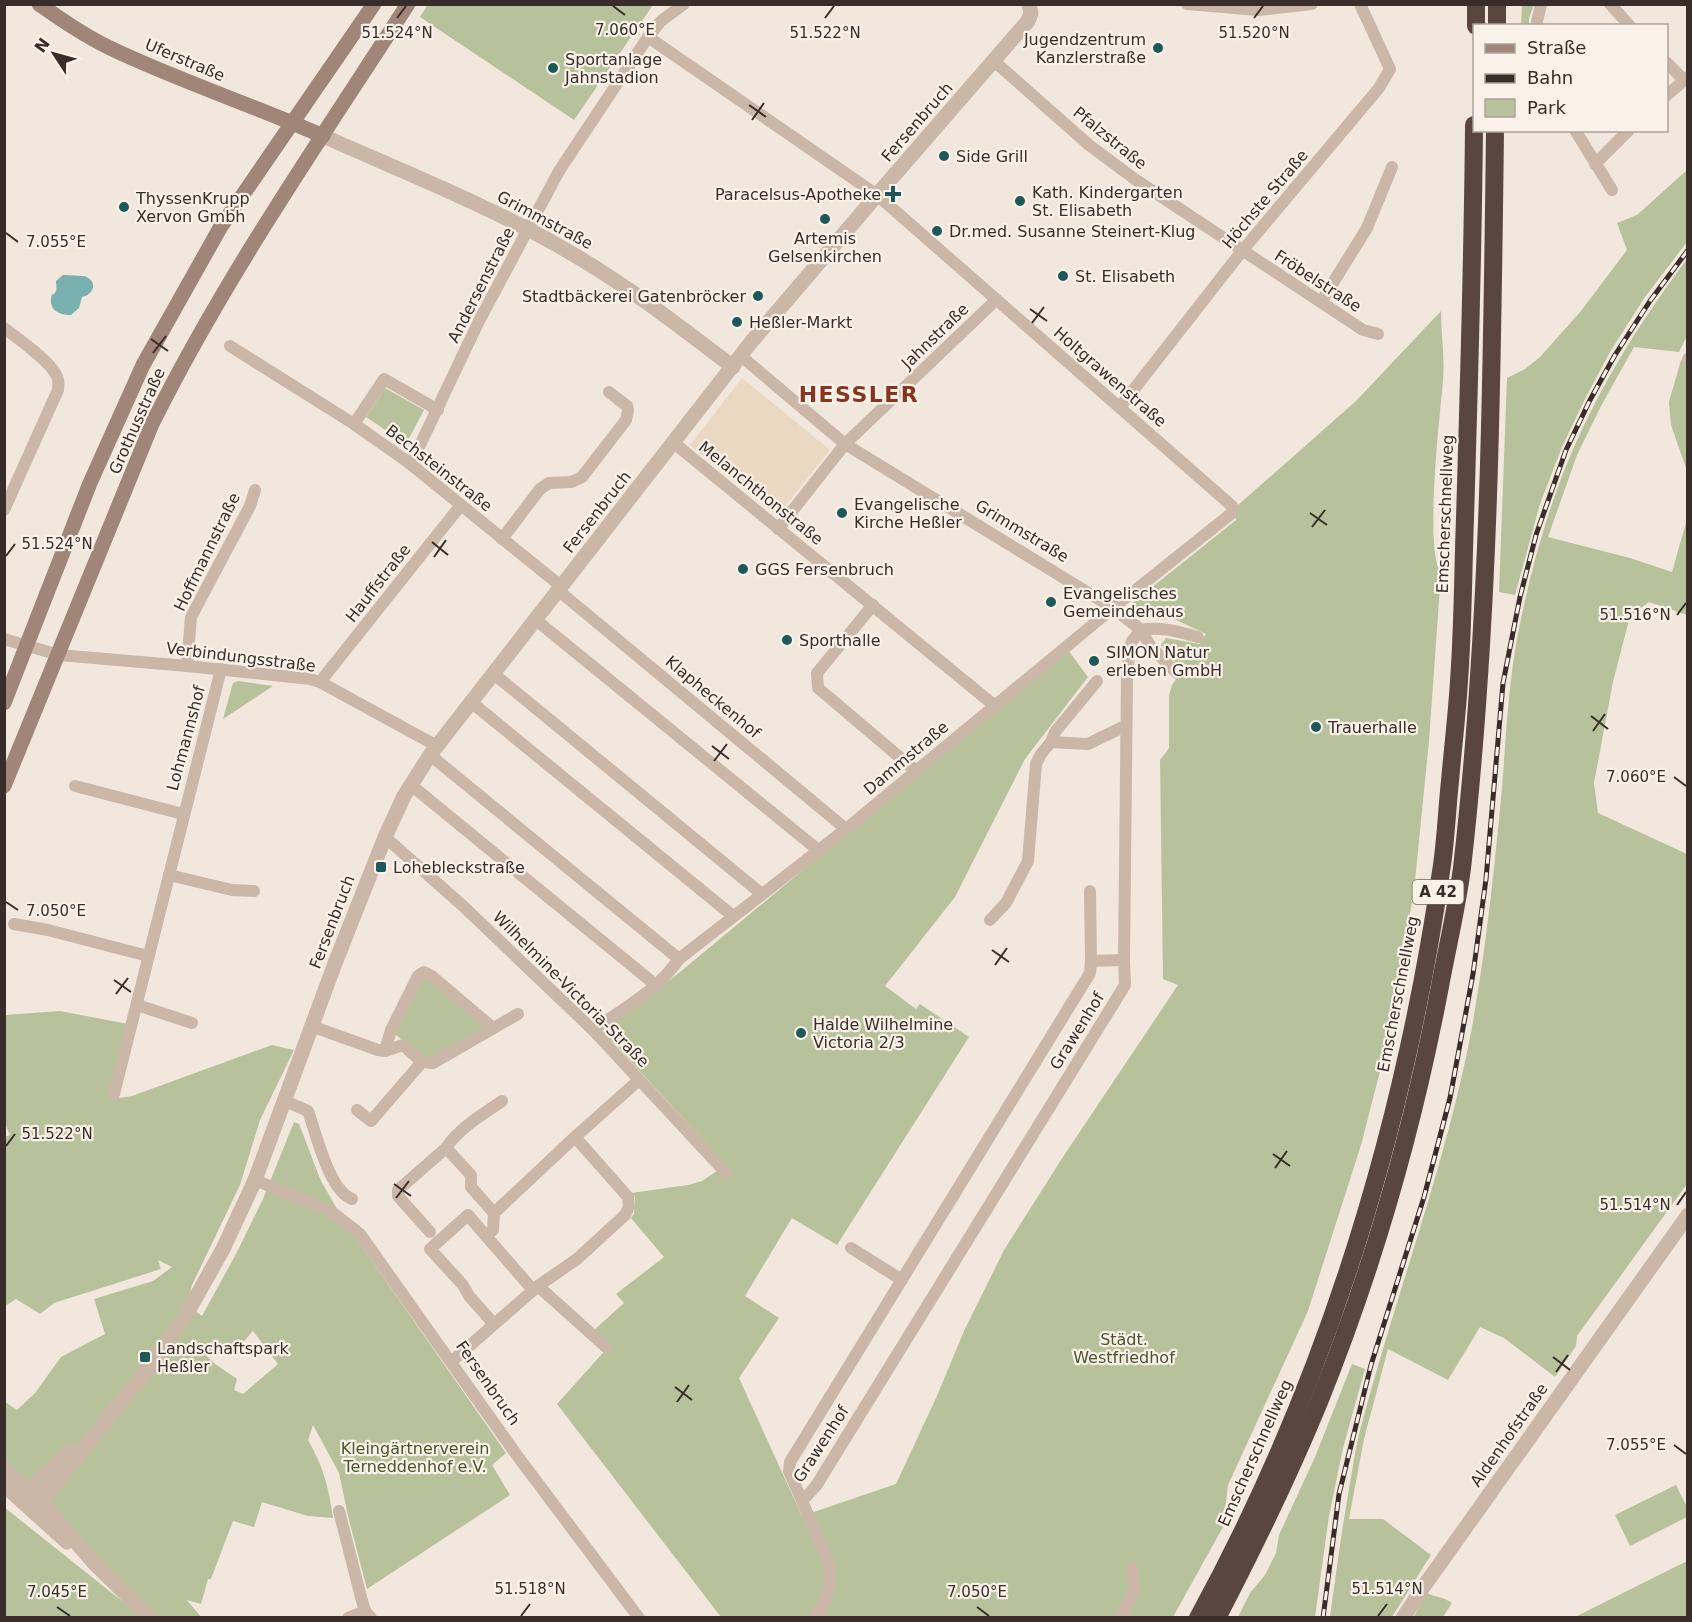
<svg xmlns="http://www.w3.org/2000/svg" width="1692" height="1622" font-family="'DejaVu Sans',sans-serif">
  <rect width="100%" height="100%" fill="#f2e7dd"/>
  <g fill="#b7c29c" fill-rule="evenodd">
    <path d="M428,4H653V5L574,120L420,17Z"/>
    <path d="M1522,5H1534L1529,18V25H1521Z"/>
    <path d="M1687,170V242L1645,297L1610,352L1586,397L1562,447L1540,504L1515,595L1499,592L1507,378L1525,369L1540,357L1581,311L1627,250L1617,223L1637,215Z"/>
    <path d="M1687,259V336L1679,352L1634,347L1601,406L1577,455L1548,537L1630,558L1672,572L1687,519V615L1649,602L1630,616L1613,682L1594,783L1598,813L1687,854V1184L1577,1336L1576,1346L1555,1377L1504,1338L1480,1327L1448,1380L1388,1349L1364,1439L1349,1519H1383L1431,1555L1392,1617H1330C1336,1573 1342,1528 1350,1483C1353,1467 1355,1450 1359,1434C1393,1303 1442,1176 1469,1043C1485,959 1494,873 1502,788C1506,738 1508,688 1517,639C1529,576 1546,513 1571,454C1601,384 1642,319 1687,259Z"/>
    <path d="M1441,311C1441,334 1445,358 1443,381C1440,415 1424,550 1441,573L1429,741L1414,891L1384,1056L1361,1145L1308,1311L1228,1485L1223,1527L1173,1617H721L557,1404L610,1345L593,1331L624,1303L616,1294L664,1257L631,1218L634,1214L635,1197L631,1193L688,1185L702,1181L726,1165L615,1044L601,1033L680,972L1068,650L1088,677L1025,759L955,897L885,986L916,1009L920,1004L969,1037L837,1245L792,1218L745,1296L779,1318L739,1378L802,1516L896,1484L936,1398L964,1331L1004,1250L1061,1160L1178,985L1163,979L1160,760L1169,748V696L1172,685L1182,670L1161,645L1166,638L1199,644L1206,634L1170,617L1164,620L1140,615L1131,604L1236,520L1237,506L1356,401Z"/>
    <path d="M1681,360L1687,364V471L1671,425L1669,402Z"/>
    <path d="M385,388L424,410L406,444L366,417Z"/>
    <path d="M238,681L273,686L223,719L233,683Z"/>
    <path d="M425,975L482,1022L485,1029L433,1059H425L395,1034Z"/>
    <path d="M60,1011L128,1024L112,1099L132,1096L272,1045L294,1050L260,1120L240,1185L192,1285L187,1305L202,1316L236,1254L263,1199L294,1122L299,1124L321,1181L344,1221L506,1453L492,1465L510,1495L367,1589L348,1516L339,1473L313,1425L308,1440C323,1466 329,1488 333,1518L308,1516L262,1502L254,1527L233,1521L211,1579H208L201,1604L187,1600L201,1617H158L98,1559L5,1463L4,1401L17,1410L35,1393L61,1357L105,1334L94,1299L153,1281L172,1267L158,1260L161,1269L54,1303L40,1314L16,1299L5,1306L4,1137L10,1135L4,1121L5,1015ZM253,1331L278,1364L243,1394L234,1390L237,1379L215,1364L206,1355L234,1352Z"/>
    <path d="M1352,1364L1365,1369L1343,1448L1329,1516L1315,1617H1238L1250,1593L1265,1575L1276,1553L1279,1535L1315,1457Z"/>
    <path d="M1676,1485L1687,1507V1517L1630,1546L1615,1515Z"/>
    <path d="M4,1507L142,1617H5Z"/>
    <path d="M1687,1561V1617H1575Z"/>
    <path d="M1427,1593C1437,1598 1442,1596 1452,1603L1443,1617L1413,1618Z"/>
  </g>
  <path fill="#ebd8c3" d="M742,378L830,450L777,516L690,445Z"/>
  <path fill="#7bb0b0" d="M63,275C65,275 82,276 84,276C97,280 96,294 82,297L79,308L71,315C60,315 50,311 51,299C52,290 53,298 56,291C57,289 56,283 56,281Z"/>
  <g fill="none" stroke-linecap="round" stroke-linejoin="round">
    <g stroke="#cbb7a8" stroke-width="12">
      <path d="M1187,4L1258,10L1312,4"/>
      <path d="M1610,4L1630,26"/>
      <path d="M1536,26L1541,4"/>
      <path d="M994,61L1089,145L1136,180L1363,330L1378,334"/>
      <path d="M1666,62L1684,80"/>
      <path d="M1666,96L1688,77"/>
      <path d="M1575,130L1612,190"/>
      <path d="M1595,164L1629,130"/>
      <path d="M1321,302L1367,228L1392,167"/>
      <path d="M4,328C17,338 56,365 58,380C59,383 58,387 58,390L4,510"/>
      <path d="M230,346L354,424L408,462L562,587"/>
      <path d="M741,356L845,444L1113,608L1141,630L1151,647L1177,673"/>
      <path d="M1688,359V361"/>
      <path d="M1120,407L1242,251L1379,88L1390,69L1360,4"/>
      <path d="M354,424L384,379L438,410"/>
      <path d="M674,443L995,706"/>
      <path d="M408,462L420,445L479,321L559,171L648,37L661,21L684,4"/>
      <path d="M778,529L845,444L996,300"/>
      <path d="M502,539L540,489L549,483L571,482L582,477L626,420L628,411L627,406L609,392"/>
      <path d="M559,591L846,829"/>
      <path d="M873,605L817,673L818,688L916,771"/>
      <path d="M536,620L818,850"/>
      <path d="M1141,630C1161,626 1179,632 1198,637"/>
      <path d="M4,639L59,655L187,666L310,679L320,682L437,746"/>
      <path d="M187,666L191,617L250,506L255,490"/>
      <path d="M494,674L762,894"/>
      <path d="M320,682L461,505"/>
      <path d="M471,702L733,916"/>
      <path d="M1051,742L1055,732L1097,681"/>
      <path d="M430,755L679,959"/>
      <path d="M411,785L657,986"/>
      <path d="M75,786L183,814"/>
      <path d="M385,837L463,906L593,1030L726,1173"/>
      <path d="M169,875L232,890L254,891"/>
      <path d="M990,920L1006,903L1028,861L1036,764L1041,754L1051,742L1088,744L1125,726"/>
      <path d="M14,924L48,930L148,956"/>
      <path d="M1091,961L1124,960"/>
      <path d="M137,1005L192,1023"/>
      <path d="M311,1026L378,1050L385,1051L403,1045L422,1062L433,1063L518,1014"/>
      <path d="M593,1030C624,1008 657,991 679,959L846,829L1113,608L1232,513L1233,508L1232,506L877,195L648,37"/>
      <path d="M385,1051L391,1030L418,976L424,972L433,977L493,1028"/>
      <path d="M114,1094L221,669"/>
      <path d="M285,1101L308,1111C316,1133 329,1191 352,1199"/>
      <path d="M502,1101C482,1115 459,1128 446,1148L471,1175V1187L494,1213L493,1230L486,1236L533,1290"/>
      <path d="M357,1110L371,1121L422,1062"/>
      <path d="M255,1180L332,1212L360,1234L516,1454L639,1618"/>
      <path d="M494,1213L575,1137"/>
      <path d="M430,1232L398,1196V1190L446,1148"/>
      <path d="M486,1236L468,1215L430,1249L463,1285L469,1296L494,1324"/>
      <path d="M851,1248L902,1280"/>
      <path d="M538,1286L606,1347"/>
      <path d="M451,1362L538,1286L577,1259L625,1215L629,1207L628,1197L575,1137L639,1080"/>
      <path d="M803,1500L816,1486L1125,985L1124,960L1127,679L1129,651L1132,641L1141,630"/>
      <path d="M339,1511L362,1601L365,1611L371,1618"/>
      <path d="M348,1618L365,1611"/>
      <path d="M815,1618C829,1599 833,1584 828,1561L789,1471L790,1462L1090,973L1091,961L1090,891"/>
      <path d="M1121,1618L1134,1590L1132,1568"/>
    </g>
    <g stroke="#cbb7a8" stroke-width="15">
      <path d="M323,136C404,172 487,205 564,249C624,283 678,325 733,367"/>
      <path d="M4,1469L39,1499L95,1564L150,1618"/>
      <path d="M4,1485L67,1542"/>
      <path d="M26,1497L38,1482L72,1450"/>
      <path d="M23,1502L39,1499L49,1492L156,1358L186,1315L223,1249L255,1180L334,966L385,837L404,796L430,755L752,341L877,195L1028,21L1031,13L1029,4"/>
      <path d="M1403,1618L1424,1586L1688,1215"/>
    </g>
    <g stroke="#9f8679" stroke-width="15">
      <path d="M39,4C62,20 85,36 110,48C179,81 253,105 323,136"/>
      <path d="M4,703L90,483L143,365L220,228L374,4"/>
      <path d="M4,786L152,424C225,277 319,142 408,4"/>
    </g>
    <g stroke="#59463f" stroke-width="18">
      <path d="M1476,26V4"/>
      <path d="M1497,26V4"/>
      <path d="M1198,1618C1326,1384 1404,1128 1442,865C1446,837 1447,809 1450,781C1453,747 1457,714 1459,681C1463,627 1463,572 1465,518C1469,387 1473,256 1474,125"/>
      <path d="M1217,1618C1254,1547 1289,1475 1319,1402C1374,1266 1414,1125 1441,981C1448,944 1457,906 1462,868C1490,623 1492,376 1495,130"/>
    </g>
    <g stroke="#382d28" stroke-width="5">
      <path id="rail" d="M1323,1618L1339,1494L1371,1365L1424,1197L1450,1098L1473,974L1486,879L1503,683L1520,597L1536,535L1566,450L1590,400L1615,355L1650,301L1688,250"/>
    </g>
    <use href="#rail" stroke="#faf2e9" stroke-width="3" stroke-dasharray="9" stroke-linecap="butt"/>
  </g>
  <path fill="none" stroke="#382d28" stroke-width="2" d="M613,6L625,15M397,18L406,6M825,18L834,6M1254,18L1263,6M749,105L766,117M752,120L764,103M6,233L18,242M1030,309L1047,321M1032,323L1044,307M151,339L168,351M153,353L166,336M1310,513L1327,525M1312,527L1325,510M432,542L448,555M6,556L15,544M434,557L446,540M1677,615L1686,603M1591,716L1608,729M1593,731L1605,714M712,746L729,759M714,761L727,744M1674,777L1686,786M6,902L18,910M992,950L1009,962M995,965L1007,948M114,980L131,992M116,994L128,978M6,1146L15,1134M1273,1154L1290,1166M1275,1168L1287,1151M394,1184L411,1196M396,1198L409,1181M1677,1205L1686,1192M1553,1357L1570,1370M1556,1372L1568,1355M675,1387L692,1400M677,1402L689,1385M1674,1445L1686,1454M57,1607L70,1616M977,1607L989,1616M521,1616L530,1604M1378,1616L1387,1604"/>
  <g fill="#1d585a" stroke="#faf2e9" stroke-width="2">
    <circle cx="1158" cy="48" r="6"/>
    <circle cx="553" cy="68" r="6"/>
    <circle cx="944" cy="156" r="6"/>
    <path d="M890 185h6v6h6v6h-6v6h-6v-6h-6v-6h6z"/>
    <circle cx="1020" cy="201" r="6"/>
    <circle cx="124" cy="207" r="6"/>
    <circle cx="825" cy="219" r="6"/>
    <circle cx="937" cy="231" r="6"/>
    <circle cx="1063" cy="276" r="6"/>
    <circle cx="758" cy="296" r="6"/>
    <circle cx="737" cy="322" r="6"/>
    <circle cx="842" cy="513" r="6"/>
    <circle cx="743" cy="569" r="6"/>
    <circle cx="1051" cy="602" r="6"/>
    <circle cx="787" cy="640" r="6"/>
    <circle cx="1094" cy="661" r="6"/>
    <circle cx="1316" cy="727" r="6"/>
    <rect x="375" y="861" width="12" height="12" rx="3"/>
    <circle cx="801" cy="1033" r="6"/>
    <rect x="139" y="1351" width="12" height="12" rx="3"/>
  </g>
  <g text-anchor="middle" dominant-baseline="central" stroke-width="4.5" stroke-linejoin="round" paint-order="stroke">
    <rect fill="#faf2e9" stroke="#726862" stroke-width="1.5" x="1412.5" y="880" width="51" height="24" rx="4.5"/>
    <g font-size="15" font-weight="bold" fill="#382d28">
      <text x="1438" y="892">A 42</text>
    </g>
    <g font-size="16" fill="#382d28" stroke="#faf2e9" text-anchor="start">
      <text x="1146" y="39" text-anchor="end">Jugendzentrum<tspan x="1146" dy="18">Kanzlerstraße</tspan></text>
      <text x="565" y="59">Sportanlage<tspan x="565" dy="18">Jahnstadion</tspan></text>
      <text x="956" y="156">Side Grill</text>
      <text x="1032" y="192">Kath. Kindergarten<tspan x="1032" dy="18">St. Elisabeth</tspan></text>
      <text x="881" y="194" text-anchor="end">Paracelsus-Apotheke</text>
      <text x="136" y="198">ThyssenKrupp<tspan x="136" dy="18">Xervon Gmbh</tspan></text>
      <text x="949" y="231">Dr.med. Susanne Steinert-Klug</text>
      <text x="825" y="238" text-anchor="middle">Artemis<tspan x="825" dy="18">Gelsenkirchen</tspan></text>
      <text x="1075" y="276">St. Elisabeth</text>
      <text x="746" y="296" text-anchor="end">Stadtbäckerei Gatenbröcker</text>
      <text x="749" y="322">Heßler-Markt</text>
      <text x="854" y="504">Evangelische<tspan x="854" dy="18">Kirche Heßler</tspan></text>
      <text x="755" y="569">GGS Fersenbruch</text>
      <text x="1063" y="593">Evangelisches<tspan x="1063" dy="18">Gemeindehaus</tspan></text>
      <text x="799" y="640">Sporthalle</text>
      <text x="1106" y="652">SIMON Natur<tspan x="1106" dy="18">erleben GmbH</tspan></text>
      <text x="1328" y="727">Trauerhalle</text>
      <text x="393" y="867">Lohebleckstraße</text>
      <text x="813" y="1024">Halde Wilhelmine<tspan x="813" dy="18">Victoria 2/3</tspan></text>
      <text x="157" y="1348">Landschaftspark<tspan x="157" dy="18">Heßler</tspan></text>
    </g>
    <g font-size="16" fill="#382d28" stroke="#faf2e9">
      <text transform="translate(185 60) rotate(23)">Uferstraße</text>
      <text transform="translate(917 122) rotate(-49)">Fersenbruch</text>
      <text transform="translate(1110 138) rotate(39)">Pfalzstraße</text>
      <text transform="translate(1265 199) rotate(-50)">Höchste Straße</text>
      <text transform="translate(545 220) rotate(28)">Grimmstraße</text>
      <text transform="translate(1318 281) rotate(33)">Fröbelstraße</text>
      <text transform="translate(481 285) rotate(-63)">Andersenstraße</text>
      <text transform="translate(935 336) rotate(-44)">Jahnstraße</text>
      <text transform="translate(1110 377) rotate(41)">Holtgrawenstraße</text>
      <text transform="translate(137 421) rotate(-66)">Grothusstraße</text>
      <text transform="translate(439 468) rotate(38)">Bechsteinstraße</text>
      <text transform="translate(761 493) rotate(39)">Melanchthonstraße</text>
      <text transform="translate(597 512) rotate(-52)">Fersenbruch</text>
      <text transform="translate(1445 514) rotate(-88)">Emscherschnellweg</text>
      <text transform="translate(1022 531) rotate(31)">Grimmstraße</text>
      <text transform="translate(207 552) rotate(-64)">Hoffmannstraße</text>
      <text transform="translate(378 583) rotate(-52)">Hauffstraße</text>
      <text transform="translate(241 657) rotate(7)">Verbindungsstraße</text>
      <text transform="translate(713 697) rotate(40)">Klapheckenhof</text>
      <text transform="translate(186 738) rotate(-75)">Lohmannshof</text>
      <text transform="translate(906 758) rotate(-40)">Dammstraße</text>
      <text transform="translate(332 922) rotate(-69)">Fersenbruch</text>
      <text transform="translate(571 989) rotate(45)">Wilhelmine-Victoria-Straße</text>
      <text transform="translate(1398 994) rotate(-79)">Emscherschnellweg</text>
      <text transform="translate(1077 1031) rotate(-58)">Grawenhof</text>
      <text transform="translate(488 1383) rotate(55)">Fersenbruch</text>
      <text transform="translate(1509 1435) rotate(-55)">Aldenhofstraße</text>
      <text transform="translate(821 1444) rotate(-57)">Grawenhof</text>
      <text transform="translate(1255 1453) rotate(-66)">Emscherschnellweg</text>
    </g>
    <g font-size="16" fill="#48562c" stroke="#faf2e9">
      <text x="1124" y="1339">Städt.<tspan x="1124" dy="18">Westfriedhof</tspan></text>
      <text x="415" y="1448">Kleingärtnerverein<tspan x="415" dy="18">Terneddenhof e.V.</tspan></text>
    </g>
    <g font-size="22" font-weight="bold" letter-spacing="1.5" fill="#873521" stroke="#faf2e9">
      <text x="859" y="394">HESSLER</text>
    </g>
  </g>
  <g font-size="15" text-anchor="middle" fill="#382d28" stroke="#faf2e9" stroke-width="4.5" stroke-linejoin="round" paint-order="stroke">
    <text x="625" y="35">7.060°E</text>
    <text x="1254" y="38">51.520°N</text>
    <text x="397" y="38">51.524°N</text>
    <text x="825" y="38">51.522°N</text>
    <text x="56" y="247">7.055°E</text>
    <text x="57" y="549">51.524°N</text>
    <text x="1635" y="620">51.516°N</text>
    <text x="1636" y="782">7.060°E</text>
    <text x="56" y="916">7.050°E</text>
    <text x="57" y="1139">51.522°N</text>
    <text x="1635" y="1210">51.514°N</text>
    <text x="1636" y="1450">7.055°E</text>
    <text x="530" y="1594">51.518°N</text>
    <text x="1387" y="1594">51.514°N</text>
    <text x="57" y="1597">7.045°E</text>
    <text x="977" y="1597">7.050°E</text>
  </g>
  <rect width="1692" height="1622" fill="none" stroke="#382d28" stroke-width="12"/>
  <rect x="1473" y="24" width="195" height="108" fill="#faf2e9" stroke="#aca39c" stroke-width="1.5"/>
  <rect x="1485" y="44" width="30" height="9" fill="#9f8679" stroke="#aca39c" stroke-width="1.5"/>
  <text x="1527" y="54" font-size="18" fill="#382d28">Straße</text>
  <rect x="1485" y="74" width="30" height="9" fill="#382d28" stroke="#aca39c" stroke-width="1.5"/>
  <text x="1527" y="84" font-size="18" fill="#382d28">Bahn</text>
  <rect x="1485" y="99" width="30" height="18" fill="#b7c29c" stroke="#aca39c" stroke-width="1.5"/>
  <text x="1527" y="114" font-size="18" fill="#382d28">Park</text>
  <g transform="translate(54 54) rotate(306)" stroke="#faf2e9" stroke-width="4.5" paint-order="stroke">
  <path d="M0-4.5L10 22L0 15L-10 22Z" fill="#382d28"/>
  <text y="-9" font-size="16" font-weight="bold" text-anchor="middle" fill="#382d28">N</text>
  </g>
</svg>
